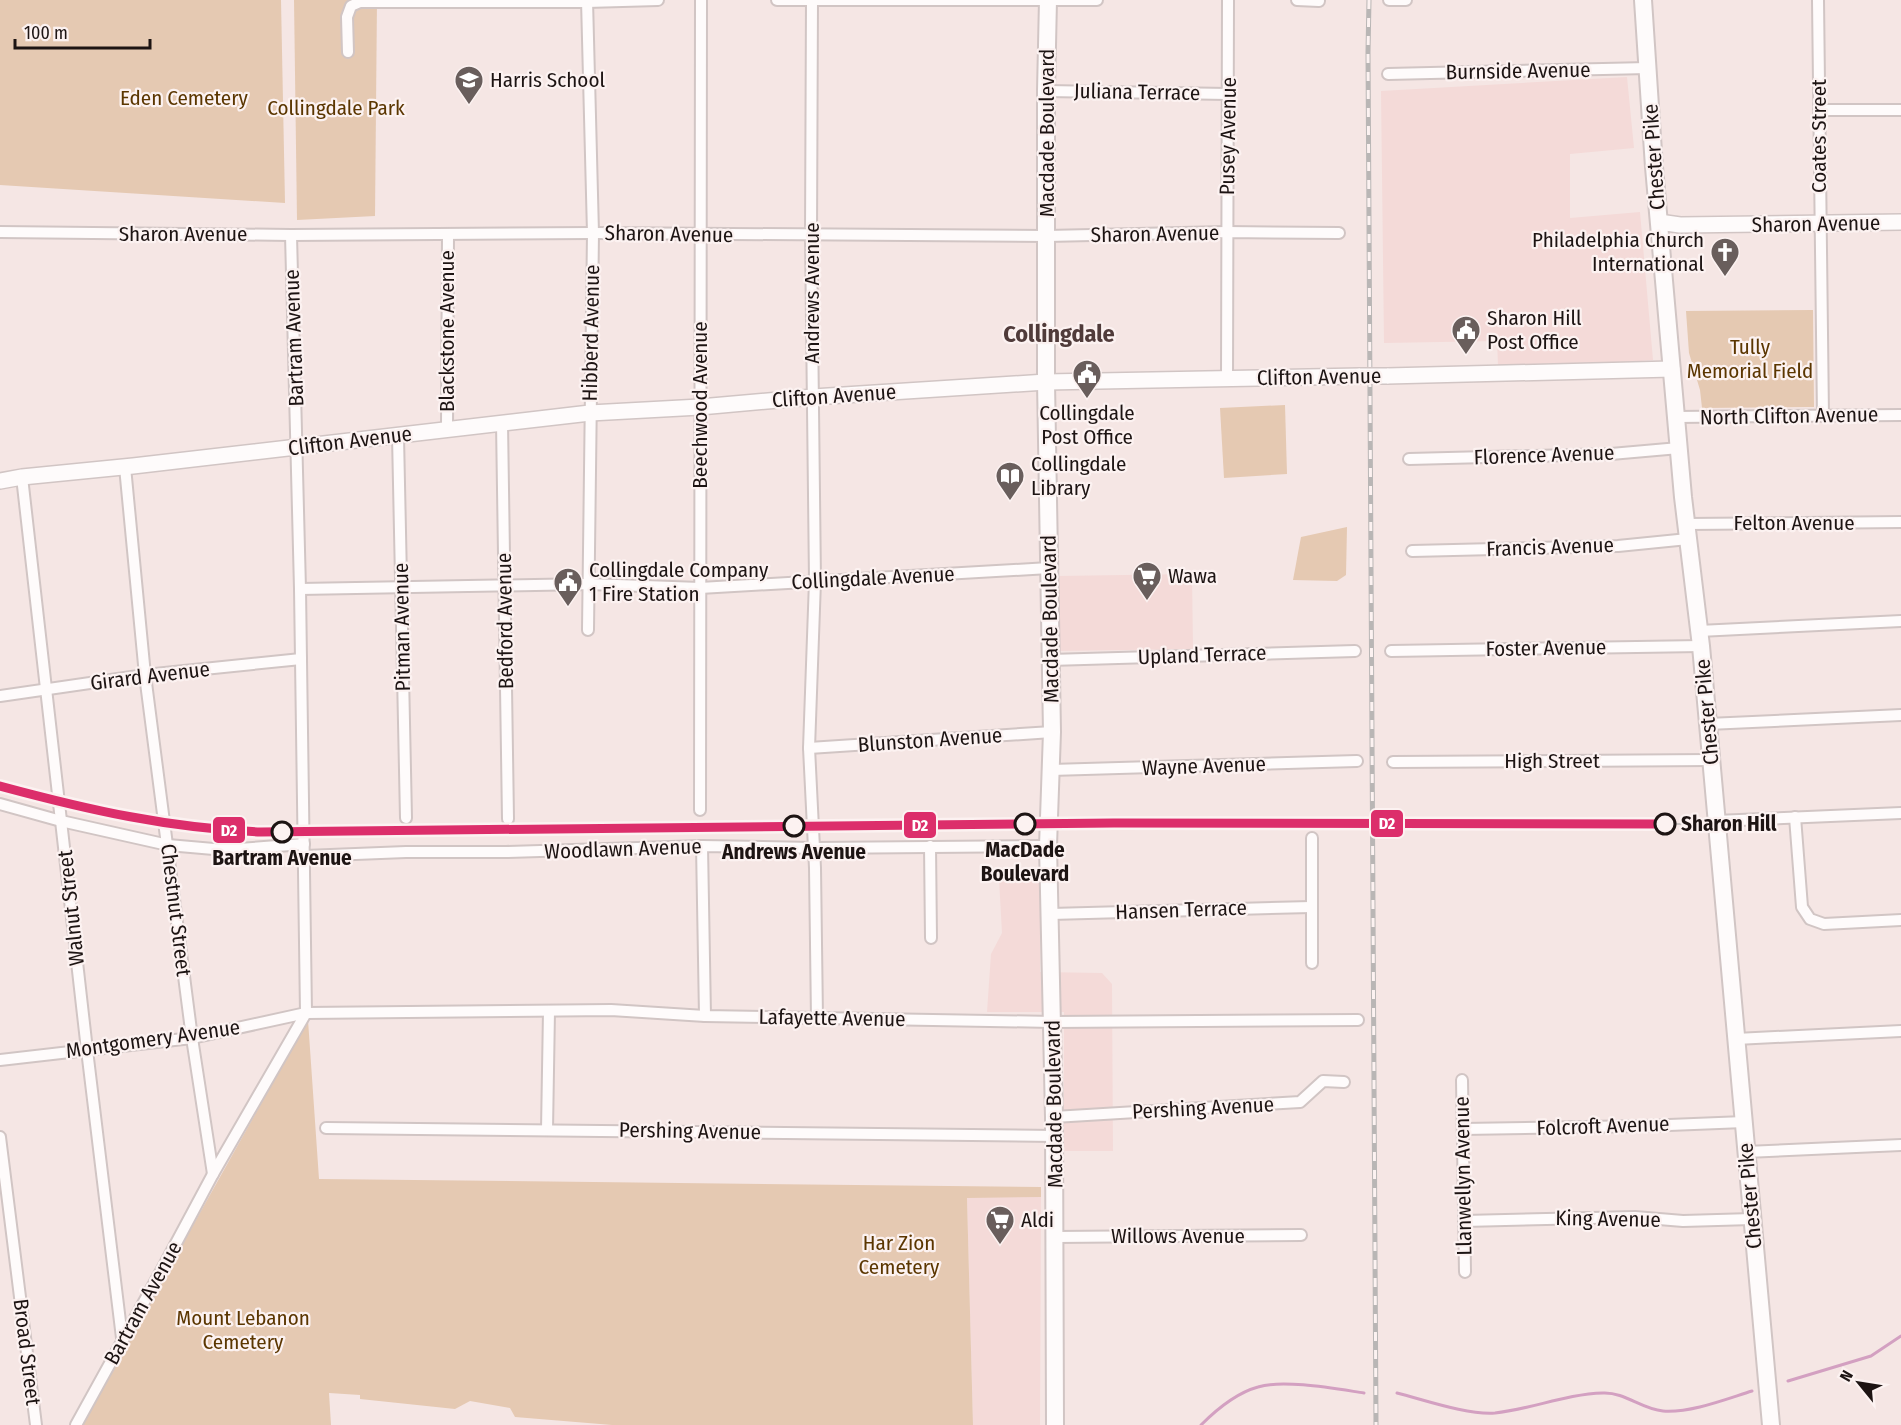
<svg xmlns="http://www.w3.org/2000/svg" width="1901" height="1425" font-family="'Fira Sans Condensed',sans-serif">
  <rect width="100%" height="100%" fill="#f5e6e4"/>
  <g fill="#f4dad8">
    <path d="M1627,77L1634,148L1570,154V218L1640,212L1653,360L1588,365H1498L1497,341L1384,343L1381,91Z"/>
    <path d="M1192,574L1193,649L1057,651V576Z"/>
    <path d="M999,879L1041,881L1040,972L1102,973L1112,984L1113,1151H1064V1012H987L991,954L1002,933Z"/>
    <path d="M967,1197H1041L1040,1425H973Z"/>
  </g>
  <g fill="#e5c9b2">
    <path d="M0,0H281L285,203L0,185Z"/>
    <path d="M294,0H377L375,216L297,220Z"/>
    <path d="M1813,310L1814,407L1702,408L1700,390L1689,353L1686,311Z"/>
    <path d="M1285,405L1287,474L1224,478L1220,408Z"/>
    <path d="M1347,527L1346,575L1337,581L1293,580L1301,537Z"/>
    <path d="M308,1020L319,1179L1041,1187V1197L967,1198L973,1425H612L515,1417L510,1408L470,1401L455,1409L360,1399V1395L329,1393L331,1425H81Z"/>
  </g>
  <g fill="none" stroke-linecap="round" stroke-linejoin="round">
    <g stroke="#d3a0c1" stroke-width="3">
      <path d="M1788,1381L1871,1356L1901,1336"/>
      <path d="M1397,1393C1425,1400 1467,1415 1495,1413C1532,1409 1566,1394 1603,1393C1625,1392 1641,1409 1663,1411C1691,1413 1726,1399 1752,1391"/>
      <path d="M1201,1425C1217,1409 1236,1393 1258,1387C1283,1379 1337,1389 1364,1393"/>
    </g>
    <g stroke="#d1c5c4" stroke-width="14">
      <g id="street">
        <path d="M587,0L593,233L588,630"/>
        <path d="M777,0H1097"/>
        <path d="M812,0L811,235L815,581L809,748L815,868L817,1018"/>
        <path d="M1297,0L1319,1"/>
        <path d="M1389,0H1406"/>
        <path d="M1818,0L1823,416"/>
        <path d="M348,52L347,17L351,6L360,2H587L658,0"/>
        <path d="M1388,74L1648,68"/>
        <path d="M1046,91L1228,94"/>
        <path d="M1819,110H1901"/>
        <path d="M0,232L291,235L593,233L1047,236L1226,232L1339,233"/>
        <path d="M1227,380L1228,0"/>
        <path d="M1676,417L1901,415"/>
        <path d="M502,423L508,819"/>
        <path d="M447,429L448,234"/>
        <path d="M398,436L406,818"/>
        <path d="M1409,459L1611,454L1679,448"/>
        <path d="M125,467L145,675L192,1038L213,1174"/>
        <path d="M22,477L87,1050L122,1338"/>
        <path d="M1686,524L1901,522"/>
        <path d="M1412,551L1618,546L1688,539"/>
        <path d="M300,589L589,584L700,588L1049,568"/>
        <path d="M1699,631L1901,621"/>
        <path d="M1391,651L1701,646"/>
        <path d="M1050,660L1355,651"/>
        <path d="M0,696L145,675L301,659"/>
        <path d="M1708,724L1901,715"/>
        <path d="M809,748L1052,732"/>
        <path d="M1393,762L1711,760"/>
        <path d="M1051,770L1357,761"/>
        <path d="M0,804L61,821L168,845L225,850L304,844"/>
        <path d="M700,810L701,0"/>
        <path d="M1795,817L1802,907L1810,919L1824,924L1901,920"/>
        <path d="M1716,821L1901,813"/>
        <path d="M702,846L705,1016"/>
        <path d="M930,846L931,938"/>
        <path d="M305,856L406,852H506L702,846L813,848L1048,846"/>
        <path d="M1051,914L1311,907"/>
        <path d="M1312,963V838"/>
        <path d="M1736,1039L1901,1031"/>
        <path d="M0,1060L192,1038L306,1013L611,1010L705,1016L1053,1022L1358,1020"/>
        <path d="M1462,1080L1465,1272"/>
        <path d="M1054,1117L1300,1102L1323,1081L1344,1082"/>
        <path d="M326,1128L1055,1136"/>
        <path d="M1463,1129L1644,1126L1744,1122"/>
        <path d="M547,1130L549,1011"/>
        <path d="M0,1137L36,1425"/>
        <path d="M1746,1152L1901,1145"/>
        <path d="M1464,1221L1635,1217L1683,1221L1752,1219"/>
        <path d="M1055,1237L1301,1235"/>
        <path d="M76,1425L166,1262L213,1174L306,1013L300,589L291,235"/>
      </g>
    </g>
    <g stroke="#d1c5c4" stroke-width="18">
      <g id="secondary">
        <path d="M1659,222L1680,225L1901,222"/>
        <path d="M1387,376L1672,369"/>
        <path d="M0,481L22,477L133,466L590,413L700,407L813,397L1046,382L1360,376"/>
      </g>
    </g>
    <g stroke="#d1c5c4" stroke-width="20">
      <g id="primary">
        <path d="M1048,0L1046,91V382L1052,732L1048,846L1054,1117L1055,1425"/>
        <path d="M1643,0L1654,167L1683,497L1701,646L1771,1425"/>
      </g>
    </g>
    <use href="#street" stroke="#fefbfb" stroke-width="10"/>
    <use href="#secondary" stroke="#fefbfb" stroke-width="15"/>
    <use href="#primary" stroke="#fefbfb" stroke-width="16"/>
    <path stroke="#b9b6b5" stroke-width="1.5" d="M1665,824H1689"/>
    <g stroke="#b9b6b5" stroke-width="5">
      <path id="rail" d="M1369,0L1368,52L1376,1425"/>
    </g>
    <use href="#rail" stroke="#fcf2f1" stroke-width="3" stroke-dasharray="9" stroke-linecap="butt"/>
    <g stroke="#d1c5c4" stroke-width="18" stroke-linecap="butt">
      <path id="secondary-bridge" d="M1360,376H1387"/>
    </g>
    <use href="#secondary-bridge" stroke="#fefbfb" stroke-width="15"/>
    <g stroke="#fcf2f1" stroke-width="14">
      <path id="tram-1" d="M0,786C89,810 168,828 261,832L1114,823L1665,824"/>
    </g>
    <use href="#tram-1" stroke="#dc2e6b" stroke-width="9"/>
  </g>
  <defs>
    <g id="school-pin" transform="scale(1.5)"><path d="M0 17L-7.5 6A9.5 9.5 0 1 1 7.5 6Z" fill="#695e5c" stroke="#fcf2f1"/><path d="M0-5L7-2L0 1L-7-2ZM-4 1L0 2.5L4 1V4Q0 6-4 4Z" fill="#fff"/></g>
    <g id="church-pin" transform="scale(1.5)"><path d="M0 17L-7.5 6A9.5 9.5 0 1 1 7.5 6Z" fill="#695e5c" stroke="#fcf2f1"/><path d="M-1.2-6h2.4v3.5h3.3v2.4h-3.3V6h-2.4V-.1h-3.3v-2.4h3.3Z" fill="#fff"/></g>
    <g id="civic-pin" transform="scale(1.5)"><path d="M0 17L-7.5 6A9.5 9.5 0 1 1 7.5 6Z" fill="#695e5c" stroke="#fcf2f1"/><path d="M-.6-6.5H3V-4.5H.6V-3L4-1V1h2V6H-6V1h2V-1L-.6-3ZM-1.2 2.5V6h2.4V2.5Z" fill="#fff"/></g>
    <g id="library-pin" transform="scale(1.5)"><path d="M0 17L-7.5 6A9.5 9.5 0 1 1 7.5 6Z" fill="#695e5c" stroke="#fcf2f1"/><path d="M-6-4Q-3-5.5-.7-3.5V5Q-3 3-6 4ZM6-4Q3-5.5 .7-3.5V5Q3 3 6 4Z" fill="#fff"/></g>
    <g id="supermarket-pin" transform="scale(1.5)"><path d="M0 17L-7.5 6A9.5 9.5 0 1 1 7.5 6Z" fill="#695e5c" stroke="#fcf2f1"/><path d="M-6-5.5h2.5l.6 2H6L4.5 2H-2.5L-4.4-4H-6ZM-1.5 3.2a1.3 1.3 0 1 0 .1 0ZM3 3.2a1.3 1.3 0 1 0 .1 0Z" fill="#fff"/></g>
  </defs>
  <g fill-rule="evenodd">
    <use href="#school-pin" x="469" y="80"/>
    <use href="#church-pin" x="1725" y="252"/>
    <use href="#civic-pin" x="1466" y="330"/>
    <use href="#civic-pin" x="1087" y="374"/>
    <use href="#library-pin" x="1010" y="476"/>
    <use href="#supermarket-pin" x="1147" y="576"/>
    <use href="#civic-pin" x="568" y="582"/>
    <use href="#supermarket-pin" x="1000" y="1220"/>
  </g>
  <g fill="#fcf2f1" stroke="#1d1413" stroke-width="3">
    <circle cx="1025" cy="824" r="10"/>
    <circle cx="1665" cy="824" r="10"/>
    <circle cx="794" cy="826" r="10"/>
    <circle cx="282" cy="832" r="10"/>
  </g>
  <g text-anchor="middle" dominant-baseline="central" stroke-width="4.5" stroke-linejoin="round" paint-order="stroke">
    <g font-size="21" fill="#1d1413" stroke="#fcf2f1">
      <text transform="translate(1518 71) rotate(-1)">Burnside Avenue</text>
      <text transform="translate(1137 92) rotate(1)">Juliana Terrace</text>
      <text transform="translate(1047 133) rotate(-90)">Macdade Boulevard</text>
      <text transform="translate(1228 136) rotate(-89)">Pusey Avenue</text>
      <text transform="translate(1819 136) rotate(-90)">Coates Street</text>
      <text transform="translate(1654 157) rotate(-94)">Chester Pike</text>
      <text transform="translate(1816 224) rotate(-1)">Sharon Avenue</text>
      <text x="183" y="234">Sharon Avenue</text>
      <text transform="translate(669 234) rotate(1)">Sharon Avenue</text>
      <text transform="translate(1155 234) rotate(-1)">Sharon Avenue</text>
      <text transform="translate(812 293) rotate(-90)">Andrews Avenue</text>
      <text transform="translate(447 331) rotate(-90)">Blackstone Avenue</text>
      <text transform="translate(591 333) rotate(-89)">Hibberd Avenue</text>
      <text transform="translate(294 338) rotate(-92)">Bartram Avenue</text>
      <text transform="translate(1319 377) rotate(-1)">Clifton Avenue</text>
      <text transform="translate(834 396) rotate(-4)">Clifton Avenue</text>
      <text transform="translate(700 405) rotate(-90)">Beechwood Avenue</text>
      <text transform="translate(1789 416) rotate(-1)">North Clifton Avenue</text>
      <text transform="translate(350 441) rotate(-7)">Clifton Avenue</text>
      <text transform="translate(1544 455) rotate(-2)">Florence Avenue</text>
      <text x="1794" y="523">Felton Avenue</text>
      <text transform="translate(1550 547) rotate(-2)">Francis Avenue</text>
      <text transform="translate(873 578) rotate(-3)">Collingdale Avenue</text>
      <text transform="translate(1050 619) rotate(-91)">Macdade Boulevard</text>
      <text transform="translate(505 621) rotate(-91)">Bedford Avenue</text>
      <text transform="translate(402 627) rotate(-91)">Pitman Avenue</text>
      <text transform="translate(1546 648) rotate(-1)">Foster Avenue</text>
      <text transform="translate(1202 655) rotate(-2)">Upland Terrace</text>
      <text transform="translate(150 676) rotate(-7)">Girard Avenue</text>
      <text transform="translate(1707 712) rotate(-95)">Chester Pike</text>
      <text transform="translate(930 740) rotate(-4)">Blunston Avenue</text>
      <text x="1552" y="761">High Street</text>
      <text transform="translate(1204 766) rotate(-2)">Wayne Avenue</text>
      <text transform="translate(623 849) rotate(-2)">Woodlawn Avenue</text>
      <text transform="translate(71 908) rotate(-96)">Walnut Street</text>
      <text transform="translate(176 910) rotate(83)">Chestnut Street</text>
      <text transform="translate(1181 910) rotate(-2)">Hansen Terrace</text>
      <text transform="translate(832 1018) rotate(1)">Lafayette Avenue</text>
      <text transform="translate(153 1039) rotate(-8)">Montgomery Avenue</text>
      <text transform="translate(1054 1104) rotate(-91)">Macdade Boulevard</text>
      <text transform="translate(1203 1108) rotate(-3)">Pershing Avenue</text>
      <text transform="translate(1603 1126) rotate(-2)">Folcroft Avenue</text>
      <text transform="translate(690 1131) rotate(1)">Pershing Avenue</text>
      <text transform="translate(1463 1176) rotate(-91)">Llanwellyn Avenue</text>
      <text transform="translate(1750 1196) rotate(-95)">Chester Pike</text>
      <text transform="translate(1608 1219) rotate(1)">King Avenue</text>
      <text x="1178" y="1236">Willows Avenue</text>
      <text transform="translate(143 1303) rotate(-61)">Bartram Avenue</text>
      <text transform="translate(27 1352) rotate(83)">Broad Street</text>
    </g>
    <g font-size="21" fill="#1d1413" stroke="#fcf2f1" text-anchor="start">
      <text x="490" y="80">Harris School</text>
      <text x="1704" y="240" text-anchor="end">Philadelphia Church<tspan x="1704" dy="24">International</tspan></text>
      <text x="1487" y="318">Sharon Hill<tspan x="1487" dy="24">Post Office</tspan></text>
      <text x="1087" y="413" text-anchor="middle">Collingdale<tspan x="1087" dy="24">Post Office</tspan></text>
      <text x="1031" y="464">Collingdale<tspan x="1031" dy="24">Library</tspan></text>
      <text x="589" y="570">Collingdale Company<tspan x="589" dy="24">1 Fire Station</tspan></text>
      <text x="1168" y="576">Wawa</text>
      <text x="1021" y="1220">Aldi</text>
    </g>
    <g font-size="21" fill="#5b3600" stroke="#fcf2f1">
      <text x="184" y="98">Eden Cemetery</text>
      <text x="336" y="108">Collingdale Park</text>
      <text x="1750" y="347">Tully<tspan x="1750" dy="24">Memorial Field</tspan></text>
      <text x="899" y="1243">Har Zion<tspan x="899" dy="24">Cemetery</tspan></text>
      <text x="243" y="1318">Mount Lebanon<tspan x="243" dy="24">Cemetery</tspan></text>
    </g>
    <g font-size="21" font-weight="bold" fill="#1d1413" stroke="#fcf2f1">
      <text x="1681" y="824" text-anchor="start">Sharon Hill</text>
      <text x="1025" y="850">MacDade<tspan x="1025" dy="24">Boulevard</tspan></text>
      <text x="794" y="852">Andrews Avenue</text>
      <text x="282" y="858">Bartram Avenue</text>
    </g>
    <g font-size="24" font-weight="bold" fill="#503b3a" stroke="#fcf2f1">
      <text x="1059" y="334">Collingdale</text>
    </g>
  </g>
  <g stroke="#fcf2f1" stroke-width="2">
    <rect x="1370" y="809" width="34" height="29" rx="6" fill="#dc2e6b"/>
    <rect x="903" y="811" width="34" height="28" rx="6" fill="#dc2e6b"/>
    <rect x="212" y="816" width="34" height="28" rx="6" fill="#dc2e6b"/>
  </g>
  <g font-size="16" text-anchor="middle" font-weight="bold" fill="#fff">
    <text x="1387" y="829">D2</text>
    <text x="920" y="831">D2</text>
    <text x="229" y="836">D2</text>
  </g>
  <g transform="translate(1859 1383) rotate(300)" stroke="#fcf2f1" stroke-width="4.5" paint-order="stroke">
  <path d="M0-4.5L10 22L0 15L-10 22Z" fill="#1d1413"/>
  <text y="-9" font-size="16" font-weight="bold" text-anchor="middle" fill="#1d1413">N</text>
  </g>
  <path d="M15 39v9h135v-9" fill="none" stroke="#1d1413" stroke-width="3"/>
  <text x="24" y="39" font-size="18" fill="#1d1413" stroke="#fcf2f1" stroke-width="4.5" paint-order="stroke">100 m</text>
</svg>
